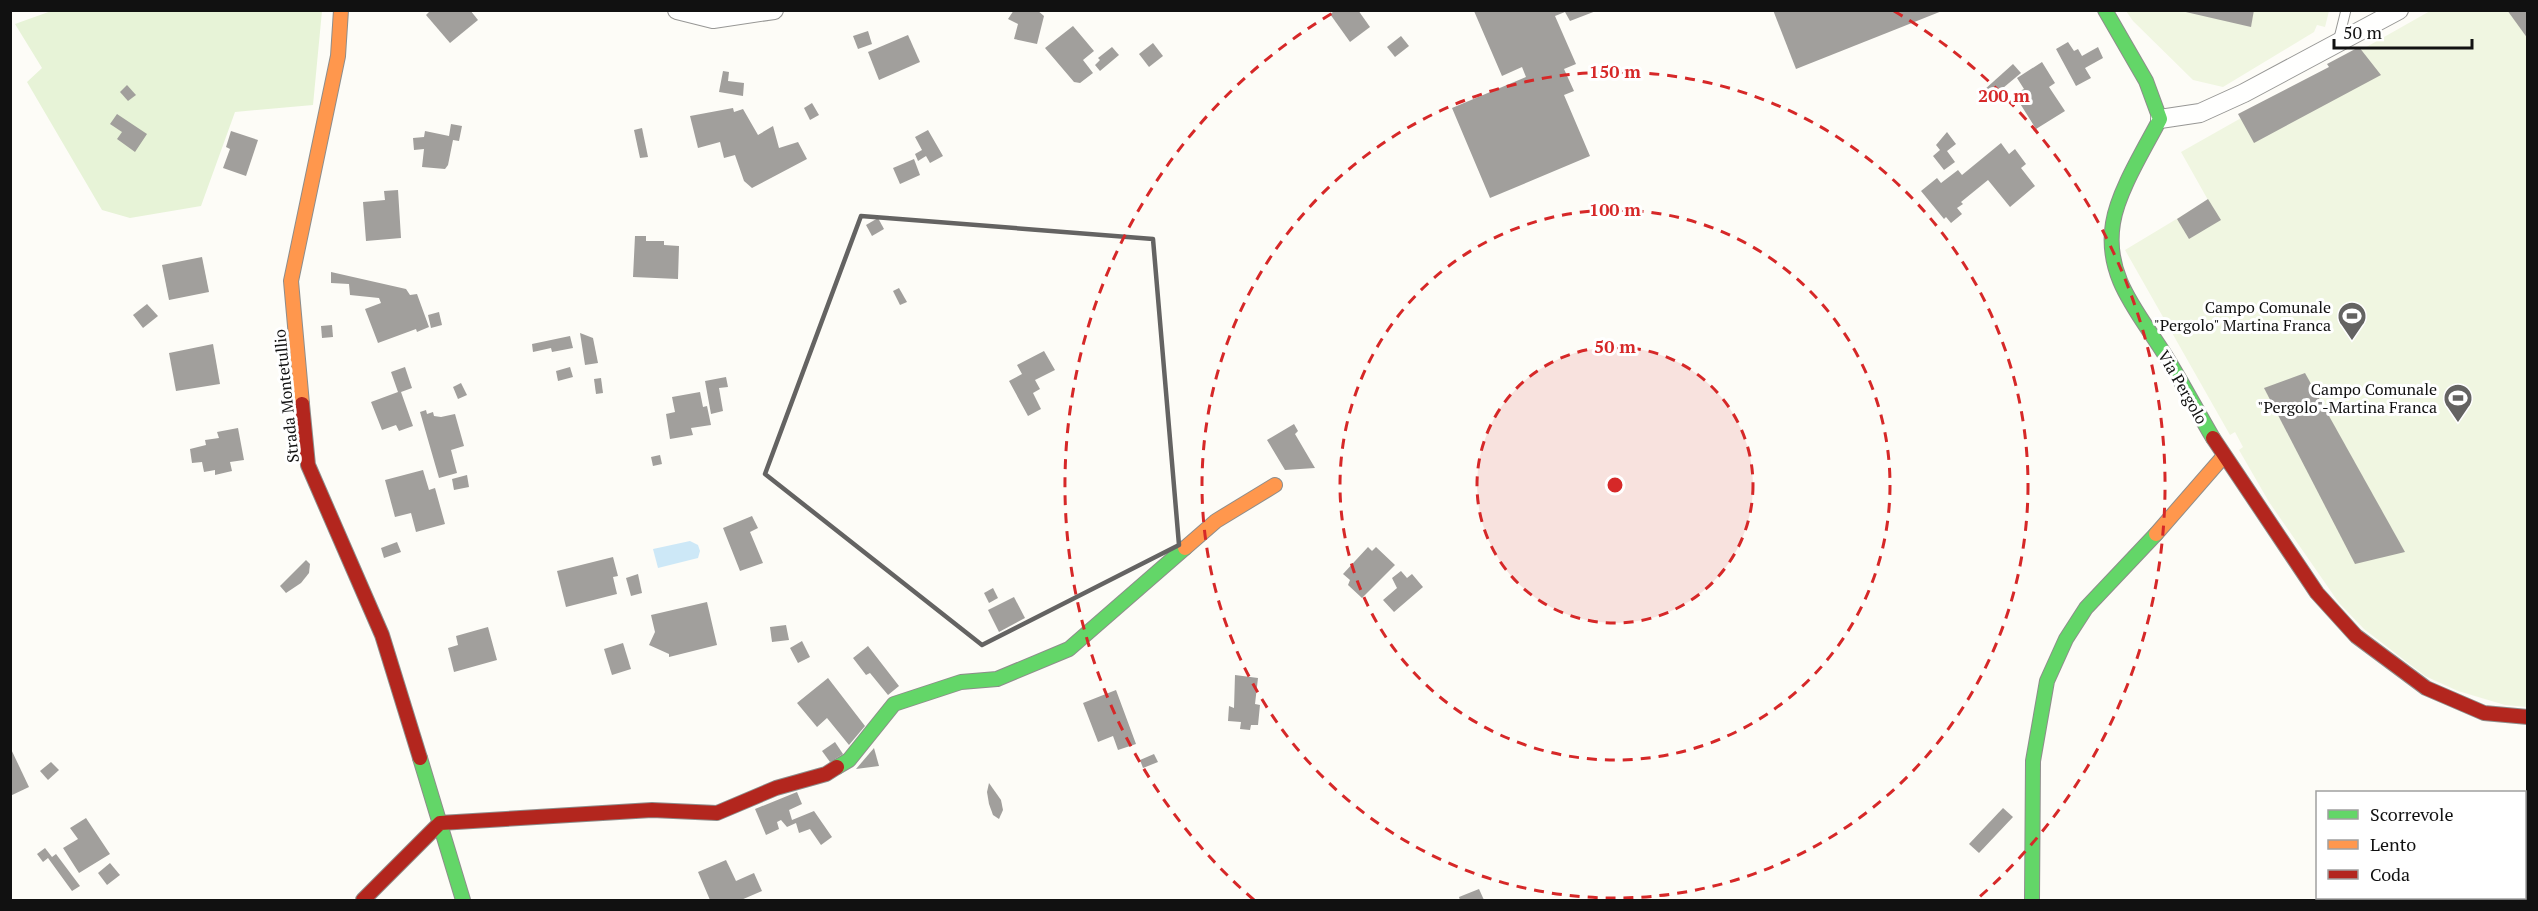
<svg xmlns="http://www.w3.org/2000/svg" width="2538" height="911" font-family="'PT Serif',serif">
  <rect width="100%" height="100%" fill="#fdfcf7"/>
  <path fill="#e7f3d7" d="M54,10L322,11L313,105L235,112L201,206L130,218L102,210L27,82L42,68L15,24Z"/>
  <g fill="#f0f6e1">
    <path d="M2126,11H2329L2325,27L2317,25L2314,32L2223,87L2193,80L2133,21Z"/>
    <path d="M2430,11H2527V707L2505,705L2458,691L2425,676L2364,629L2339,603L2269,502L2239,450L2243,447L2235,432L2230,435L2125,250L2208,200L2181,152Z"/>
  </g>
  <path fill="#cde8f7" d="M690,541L698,545L700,551L698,558L658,568L653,549Z"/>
  <g fill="#a19f9c">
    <path d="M431,10H470L478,20L450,43L426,15Z"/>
    <path d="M1014,10H1037L1044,16L1037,44L1014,39L1018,24L1008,19Z"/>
    <path d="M1336,10H1358L1370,27L1350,42L1330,14Z"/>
    <path d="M1773,10H1942V11L1796,69Z"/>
    <path d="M2177,10H2254L2251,27Z"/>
    <path d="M2507,10H2528V39Z"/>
    <path d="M1474,11H1596L1570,21L1565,12L1555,16L1576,64L1564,69L1574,91L1564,95L1590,156L1490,198L1452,108L1526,77L1522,67L1502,76Z"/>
    <path d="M1073,26L1094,51L1083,60L1093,73L1080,83L1074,82L1045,48Z"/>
    <path d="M868,31L872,44L858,49L853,36Z"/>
    <path d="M908,35L920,62L879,80L868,52Z"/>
    <path d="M1401,36L1409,46L1395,57L1387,47Z"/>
    <path d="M2068,42L2074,51L2078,49L2082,56L2098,47L2103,58L2085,68L2091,78L2076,86L2056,49Z"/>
    <path d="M1153,43L1163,56L1149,67L1139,54Z"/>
    <path d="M1112,47L1119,55L1100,71L1095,65L1100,60L1098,58Z"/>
    <path d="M2359,47L2381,75L2254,143L2238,114L2329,67L2327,64Z"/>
    <path d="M2042,62L2055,83L2049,87L2065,111L2036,129L2014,94L2024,89L2017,78Z"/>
    <path d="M2013,64L2021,73L1991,98L1984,90Z"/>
    <path d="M723,71L729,72L728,81L744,83L743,96L719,92Z"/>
    <path d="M127,85L136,95L128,101L120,92Z"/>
    <path d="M812,103L819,115L810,120L804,108Z"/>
    <path d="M733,108L734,112L743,109L758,135L773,126L779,148L798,142L807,159L752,188L744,181L735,155L724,158L720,142L698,148L690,116Z"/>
    <path d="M117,114L147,134L135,152L117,139L122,132L110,124Z"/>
    <path d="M451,124L462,126L459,141L453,140L448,165L445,169L422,167L424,149L414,150L413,138L424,137L425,131L449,136Z"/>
    <path d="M642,128L648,157L640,158L634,130Z"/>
    <path d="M928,130L943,156L930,163L926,156L918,161L915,154L922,150L915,137Z"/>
    <path d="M231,131L258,140L246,176L223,168L230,149L226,147Z"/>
    <path d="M1947,132L1956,144L1947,151L1955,162L1944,170L1933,156L1940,150L1936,145Z"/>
    <path d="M2001,143L2009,154L2015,149L2026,164L2021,168L2035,186L2010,207L1988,180L1961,202L1963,204L1957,208L1962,214L1951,223L1946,217L1944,219L1921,191L1937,178L1941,183L1958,170L1962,175Z"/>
    <path d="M914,159L920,175L900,184L893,168Z"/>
    <path d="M398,190L401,238L366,241L363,202L385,200L384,191Z"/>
    <path d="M2208,199L2221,220L2189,239L2177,219Z"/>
    <path d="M878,218L884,229L872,236L866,225Z"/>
    <path d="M635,236H646V241H664V245L679,246L678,279L633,277Z"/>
    <path d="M202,257L209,292L169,300L162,265Z"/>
    <path d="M331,272L406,289L410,295L417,294L429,327L417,332L416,329L378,343L365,309L381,303L379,298L350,295L349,284L331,283Z"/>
    <path d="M899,288L907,302L900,305L893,291Z"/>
    <path d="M147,304L158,316L143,328L133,315Z"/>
    <path d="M439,312L442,325L431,328L428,315Z"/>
    <path d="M332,325L333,337L322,338L321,326Z"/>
    <path d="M580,333L593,338L598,363L585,365Z"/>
    <path d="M570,336L573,348L552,352L551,348L533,352L532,344Z"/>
    <path d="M213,344L220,384L176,391L169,353Z"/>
    <path d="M1044,351L1055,370L1035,380L1040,389L1033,393L1041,409L1028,416L1009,381L1022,374L1017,365Z"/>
    <path d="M405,367L412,388L401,392L413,426L399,431L396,425L382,430L371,402L398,392L391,372Z"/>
    <path d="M570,367L573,377L558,381L556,371Z"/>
    <path d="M2305,373L2405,552L2355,564L2264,388Z"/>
    <path d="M726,377L728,387L719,388L723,411L711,414L705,381Z"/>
    <path d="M601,378L603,393L596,394L594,379Z"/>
    <path d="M461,383L467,395L458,399L453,387Z"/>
    <path d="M700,392L703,407L707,406L711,425L691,428L693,435L670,439L666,414L675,412L672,397Z"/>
    <path d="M426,410L427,414L433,412L434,416L441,417L455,414L464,446L451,450L457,473L439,478L420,412Z"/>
    <path d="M1294,424L1298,431L1295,434L1315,468L1285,470L1267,440Z"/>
    <path d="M238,428L244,460L230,462L232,471L215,475V470L204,472L202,462L192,463L190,449L206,445L205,440L219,438L217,432Z"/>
    <path d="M660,455L662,464L653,466L651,457Z"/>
    <path d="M423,470L429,490L435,488L445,524L416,532L411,513L395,517L385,480Z"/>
    <path d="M467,475L469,487L454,490L452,479Z"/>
    <path d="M752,516L758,528L750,532L763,563L740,571L723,528Z"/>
    <path d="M397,542L401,552L384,558L381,548Z"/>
    <path d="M1368,547L1372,551L1376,547L1395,565L1362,598L1348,585L1350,580L1343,574Z"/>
    <path d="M613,557L618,576L613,577L617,594L566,607L557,571Z"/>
    <path d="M306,560L310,564L309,573L301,583L286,593L280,586Z"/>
    <path d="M1401,571L1407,578L1412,574L1423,587L1394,612L1383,600L1397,588L1392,578Z"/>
    <path d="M638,574L642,593L631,596L626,578Z"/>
    <path d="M993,588L998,598L989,603L984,593Z"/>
    <path d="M1014,597L1025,618L999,632L988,610Z"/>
    <path d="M707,602L717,645L669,657V654L649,645L655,632L651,615Z"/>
    <path d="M786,625L789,640L772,642L770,627Z"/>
    <path d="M488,627L497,660L454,672L448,648L458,645L456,636Z"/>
    <path d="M802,641L810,657L798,663L790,648Z"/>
    <path d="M623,643L631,669L612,675L604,649Z"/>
    <path d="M868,646L899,686L888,695L870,673L866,675L853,658Z"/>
    <path d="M1235,675L1258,678L1255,704L1260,705L1258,725H1251L1250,730L1240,729L1241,722L1228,721L1229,706L1234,708Z"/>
    <path d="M828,678L865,726L849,745L827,718L817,727L797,703Z"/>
    <path d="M1116,690L1136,744L1118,750L1113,736L1098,742L1083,703Z"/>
    <path d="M835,742L843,754L830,762L822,751Z"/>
    <path d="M10,747L29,787L10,796Z"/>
    <path d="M874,748L879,766L856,769Z"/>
    <path d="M1154,754L1158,762L1143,768L1140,760Z"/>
    <path d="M51,762L59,770L48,780L40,771Z"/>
    <path d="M989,783L1001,800L1003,810L999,819L993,815L989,804L987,792Z"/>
    <path d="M797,792L802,804L789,810L792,820L814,811L832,837L821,845L810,829L799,833L796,823L787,827L781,820L777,822L779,829L766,835L755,809Z"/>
    <path d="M2003,808L2013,817L1979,853L1969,844Z"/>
    <path d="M86,818L110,854L79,873L63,848L78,839L70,828Z"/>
    <path d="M45,848L52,857L56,854L80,886L72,891L48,858L43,862L37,854Z"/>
    <path d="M726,860L736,881L754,873L762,891L741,900H710L698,872Z"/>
    <path d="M110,863L120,875L107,885L98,873Z"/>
    <path d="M1479,889L1484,900H1460L1459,897Z"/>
  </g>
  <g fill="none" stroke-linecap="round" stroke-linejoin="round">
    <g stroke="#979795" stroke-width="11">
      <path id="lane" d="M2338,42L2346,10"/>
    </g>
    <g stroke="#979795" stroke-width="20">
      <g id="street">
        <path d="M677,10L713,19L774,10"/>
        <path d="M2160,119L2200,113L2244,93L2399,10"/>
      </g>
    </g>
    <g stroke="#8e8d8b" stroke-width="16">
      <g id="fast">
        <path d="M2105,10L2146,81L2160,119C2145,148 2118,191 2113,223C2104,277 2139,313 2165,355C2182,382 2197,411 2213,438"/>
        <path d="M420,758L463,900"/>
        <path d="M837,767L849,760L894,704L961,682L997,679L1069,649L1185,548"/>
        <path d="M2032,900L2033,761L2047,681L2066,639L2086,608L2156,534"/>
      </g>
    </g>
    <g stroke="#8e8d8b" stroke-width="16">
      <g id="slow">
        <path d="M302,404L291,281L338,56L341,10"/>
        <path d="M2156,534L2223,457"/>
        <path d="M1185,548L1216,521L1275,485"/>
      </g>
    </g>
    <g stroke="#8e8d8b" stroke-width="16">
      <g id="jam">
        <path d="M302,404L308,465L382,635L420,758"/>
        <path d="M2213,438L2317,593L2356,636L2426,688L2484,713L2528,717"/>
        <path d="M363,900L440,823L652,810L717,813L776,788L826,774L837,767"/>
      </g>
    </g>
    <use href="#lane" stroke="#fffffe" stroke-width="9"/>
    <use href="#street" stroke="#fffffe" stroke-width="18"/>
    <use href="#fast" stroke="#63d668" stroke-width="14"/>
    <use href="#slow" stroke="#ff974d" stroke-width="14"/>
    <use href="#jam" stroke="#b3261e" stroke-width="14"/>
  </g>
  <path fill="none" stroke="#646362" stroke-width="4.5" stroke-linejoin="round" d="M861,216L1153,239L1179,545L982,645L765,474Z"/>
  <circle cx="1615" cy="485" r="138" fill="#d62828" fill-opacity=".12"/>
  <g fill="none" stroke="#d62828" stroke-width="3" stroke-dasharray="10 8">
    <circle cx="1615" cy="485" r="138"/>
    <circle cx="1615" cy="485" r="275"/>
    <circle cx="1615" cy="485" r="413"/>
    <path d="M1254 900A550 550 0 0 1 1336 11M1894 11A550 550 0 0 1 1976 900"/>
  </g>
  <defs>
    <g id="stadium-pin" transform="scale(1.5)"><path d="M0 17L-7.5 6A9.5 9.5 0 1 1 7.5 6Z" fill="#646362" stroke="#fff"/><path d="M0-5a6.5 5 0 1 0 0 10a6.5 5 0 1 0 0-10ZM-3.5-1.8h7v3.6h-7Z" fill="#fff"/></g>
  </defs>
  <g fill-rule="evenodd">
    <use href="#stadium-pin" x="2352" y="316"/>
    <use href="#stadium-pin" x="2458" y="398"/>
  </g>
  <g text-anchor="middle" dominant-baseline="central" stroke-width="6" stroke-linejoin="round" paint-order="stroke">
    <g font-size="16" fill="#111" stroke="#fff" text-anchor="end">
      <text x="2331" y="307">Campo Comunale<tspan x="2331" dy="18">"Pergolo" Martina Franca</tspan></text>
      <text x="2437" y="389">Campo Comunale<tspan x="2437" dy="18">"Pergolo"-Martina Franca</tspan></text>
    </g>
    <g font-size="16" fill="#111" stroke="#fff">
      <text transform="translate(2183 387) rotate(60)">Via Pergolo</text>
      <text transform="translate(286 396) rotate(-96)">Strada Montetullio</text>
    </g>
  </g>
  <circle cx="1615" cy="485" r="9" fill="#d62828" stroke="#fff" stroke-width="3"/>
  <g font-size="18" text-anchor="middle" font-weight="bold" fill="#d62828" stroke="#fff" stroke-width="6" stroke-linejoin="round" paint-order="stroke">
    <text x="1615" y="78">150 m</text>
    <text x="2004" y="102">200 m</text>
    <text x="1615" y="216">100 m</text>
    <text x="1615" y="353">50 m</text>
  </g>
  <rect width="2538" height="911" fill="none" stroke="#111111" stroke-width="24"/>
  <rect x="2316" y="791" width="210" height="108" fill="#ffffff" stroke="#a0a0a0" stroke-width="1.5"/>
  <rect x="2328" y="810" width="30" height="9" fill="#63d668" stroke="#a0a0a0" stroke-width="1.5"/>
  <text x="2370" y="821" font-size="18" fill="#111111">Scorrevole</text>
  <rect x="2328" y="840" width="30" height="9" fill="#ff974d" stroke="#a0a0a0" stroke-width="1.5"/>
  <text x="2370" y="851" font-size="18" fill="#111111">Lento</text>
  <rect x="2328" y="870" width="30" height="9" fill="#b3261e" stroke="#a0a0a0" stroke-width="1.5"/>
  <text x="2370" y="881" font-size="18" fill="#111111">Coda</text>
  <path d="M2334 39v9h138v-9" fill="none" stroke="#111111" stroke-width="3"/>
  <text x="2343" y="39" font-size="18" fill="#111111" stroke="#ffffff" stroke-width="4.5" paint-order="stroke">50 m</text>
</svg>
